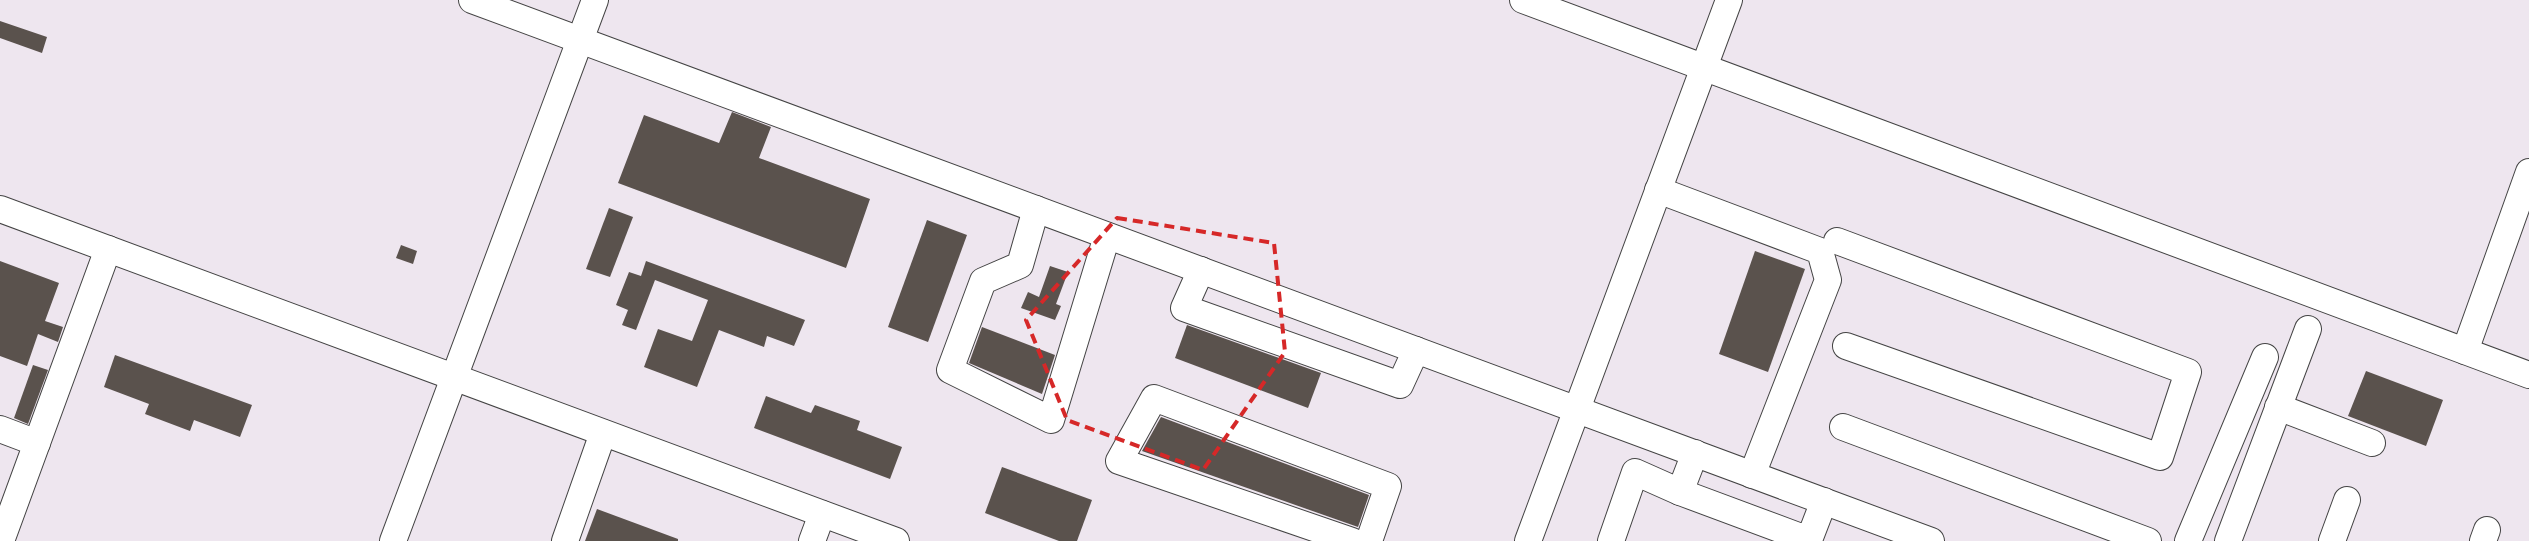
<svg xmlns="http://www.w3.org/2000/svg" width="2529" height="541" font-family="'Crimson Pro',serif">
  <rect width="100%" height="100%" fill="#fffdf5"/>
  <rect fill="#eee6ef" x="0" y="0" width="2529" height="541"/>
  <g fill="#5a524d">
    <path d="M0,21L47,37L42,53L0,38Z"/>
    <path d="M732,112L771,127L759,158L870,199L846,268L618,183L644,115L719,143Z"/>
    <path d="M609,208L633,217L610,277L586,269Z"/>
    <path d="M927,220L967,235L928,342L888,327Z"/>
    <path d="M401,245L417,251L413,264L396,258Z"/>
    <path d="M1755,251L1805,269L1768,372L1719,354Z"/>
    <path d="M0,261L59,283L45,321L63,327L58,342L38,334L27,366L0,356Z"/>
    <path d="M646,261L805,320L794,346L767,336L764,347L719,330L697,387L644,367L658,329L692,341L708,300L655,280L636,330L622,325L628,310L616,305L629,272L641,276Z"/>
    <path d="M1050,266L1068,272L1056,304L1061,306L1055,320L1021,308L1028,292L1039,297Z"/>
    <path d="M1187,325L1321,373L1308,408L1175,358Z"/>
    <path d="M982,327L1055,355L1042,394L969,363Z"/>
    <path d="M115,355L252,405L240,437L194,420L190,431L145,414L149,404L104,387Z"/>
    <path d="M33,365L48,370L28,424L14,418Z"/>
    <path d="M2366,371L2443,400L2426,446L2348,416Z"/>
    <path d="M766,396L811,413L815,405L860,421L857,430L902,447L890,479L754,428Z"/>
    <path d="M1161,417L1369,495L1358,527L1142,451Z"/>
    <path d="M1002,467L1092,500L1077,541H1059L985,513Z"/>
    <path d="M597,509L678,539V541H585Z"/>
  </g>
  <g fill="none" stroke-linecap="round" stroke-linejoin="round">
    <g stroke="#444" stroke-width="28">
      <g id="minor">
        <path d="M472,0L1931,541"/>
        <path d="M1523,0L2529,375"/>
        <path d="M1658,190L1820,251L1828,280L1752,475"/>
        <path d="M0,209L896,541"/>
        <path d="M1036,209L1020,265L983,281L950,370L1051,420L1107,236"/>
        <path d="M1837,241L2188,372L2160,457L1846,346"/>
        <path d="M1201,270L1184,308L1400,385L1416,350"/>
        <path d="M2465,351L2529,172"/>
        <path d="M2278,407L2372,443"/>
        <path d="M1843,427L2148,541"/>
        <path d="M0,429L37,443"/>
        <path d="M1695,453L1680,492L1809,540L1824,501"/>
        <path d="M1,541L108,249"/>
        <path d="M393,541L595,0"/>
        <path d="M565,541L603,433"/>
        <path d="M812,541L822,514"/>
        <path d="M1352,541L1119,461L1154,398L1388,486L1369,541"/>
        <path d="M1528,541L1729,0"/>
        <path d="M1611,541L1635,472L1680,492"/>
        <path d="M2188,541L2265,357"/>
        <path d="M2228,541L2308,329"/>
        <path d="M2332,541L2347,500"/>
        <path d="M2483,541L2487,530"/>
      </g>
    </g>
    <use href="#minor" stroke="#fff" stroke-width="26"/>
  </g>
  <path fill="none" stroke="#d62828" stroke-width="4" stroke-dasharray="10 6" stroke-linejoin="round" d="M1117,218L1274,243L1285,352L1203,470L1067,420L1026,320Z"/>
</svg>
